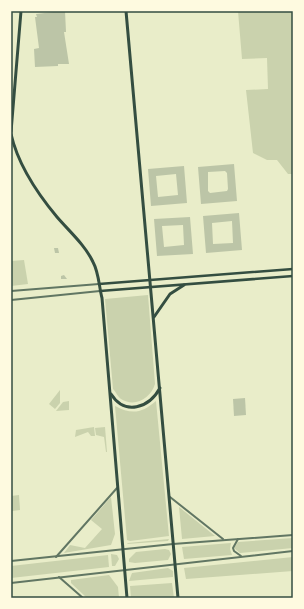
<svg xmlns="http://www.w3.org/2000/svg" width="304" height="609" font-family="Overpass,sans-serif">
  <rect width="100%" height="100%" fill="#e9edc9"/>
  <g fill="#cad2ad">
    <path d="M238,11H293V174H288L277,160H267L253,153L246,90L268,89L267,58L242,59Z"/>
    <path d="M24,260L28,284L11,286V261Z"/>
    <path d="M148,295L155,384C151,398 135,408 121,399C118,397 116,392 113,389L105,299Z"/>
    <path d="M60,390V403L55,409L49,404Z"/>
    <path d="M69,401V410L56,411L63,402Z"/>
    <path d="M156,401L169,536L130,541L127,540L115,406C132,415 142,413 156,401Z"/>
    <path d="M94,427L95,436H91L88,432L75,437L76,430Z"/>
    <path d="M105,427L107,452H106L104,437L96,435L95,428Z"/>
    <path d="M19,495L20,510L12,511L11,496Z"/>
    <path d="M111,497L115,534L111,545L64,553L70,545L85,548L102,529L91,520Z"/>
    <path d="M179,507L215,536L182,539Z"/>
    <path d="M293,538V548L240,553L234,548L238,542Z"/>
    <path d="M169,539L168,541L127,544L128,543Z"/>
    <path d="M231,543L230,549L232,555L184,559L182,547Z"/>
    <path d="M165,549L169,550L171,554L168,560L135,563L129,562V559L136,552Z"/>
    <path d="M111,554L117,555L119,559L115,566H112Z"/>
    <path d="M108,555L109,567L11,578V566Z"/>
    <path d="M293,557V571L186,579L184,568Z"/>
    <path d="M168,568L173,571V577L129,581L132,573Z"/>
    <path d="M109,575L118,587L119,598H87L71,583V580Z"/>
    <path d="M172,583L174,598H131L130,586Z"/>
  </g>
  <g fill="#bcc5a7" fill-rule="evenodd">
    <path d="M62,11H65L66,32H64L69,64H58V66L35,67L34,49L39,48L35,17H37L36,14Z"/>
    <path d="M234,164L237,201L201,204L198,167ZM225,171L227,173L228,189L227,191L210,193L208,191V172Z"/>
    <path d="M184,166L187,203L151,206L148,169ZM176,174L178,195L158,197L156,176Z"/>
    <path d="M239,213L242,250L206,253L203,216ZM232,221L233,243L213,244L212,223Z"/>
    <path d="M190,217L193,254L157,256L154,219ZM183,225L184,245L164,247L162,226Z"/>
    <path d="M54,248H58L59,253H55Z"/>
    <path d="M64,275L67,279H61V276Z"/>
    <path d="M245,398L246,415L234,416L233,399Z"/>
  </g>
  <g fill="none" stroke-linecap="round" stroke-linejoin="round">
    <g stroke="#617663" stroke-width="2">
      <path d="M11,291L99,284"/>
      <path d="M11,300L100,291"/>
      <path d="M170,497L223,539"/>
      <path d="M238,539L233,548L234,551L241,556"/>
      <path d="M56,557L117,488"/>
      <path d="M11,561L173,544L293,535"/>
      <path d="M59,577L83,598"/>
      <path d="M11,583L293,551"/>
    </g>
    <g stroke="#344e41" stroke-width="2.5">
      <path d="M99,284L293,269"/>
      <path d="M100,291L293,276"/>
    </g>
    <g stroke="#344e41" stroke-width="3">
      <path d="M126,11L178,598"/>
      <path d="M11,132L21,11"/>
      <path d="M11,134C18,165 37,193 57,217C70,232 85,245 93,262C99,273 99,287 102,298L127,598"/>
      <path d="M154,317L170,294L184,285"/>
      <path d="M111,394C125,416 149,408 160,388"/>
    </g>
  </g>
  <rect width="304" height="609" fill="none" stroke="#fefae0" stroke-width="24"/>
  <rect x="12" y="12" width="280" height="585" fill="none" stroke="#344e41" stroke-width="1.5"/>
</svg>
